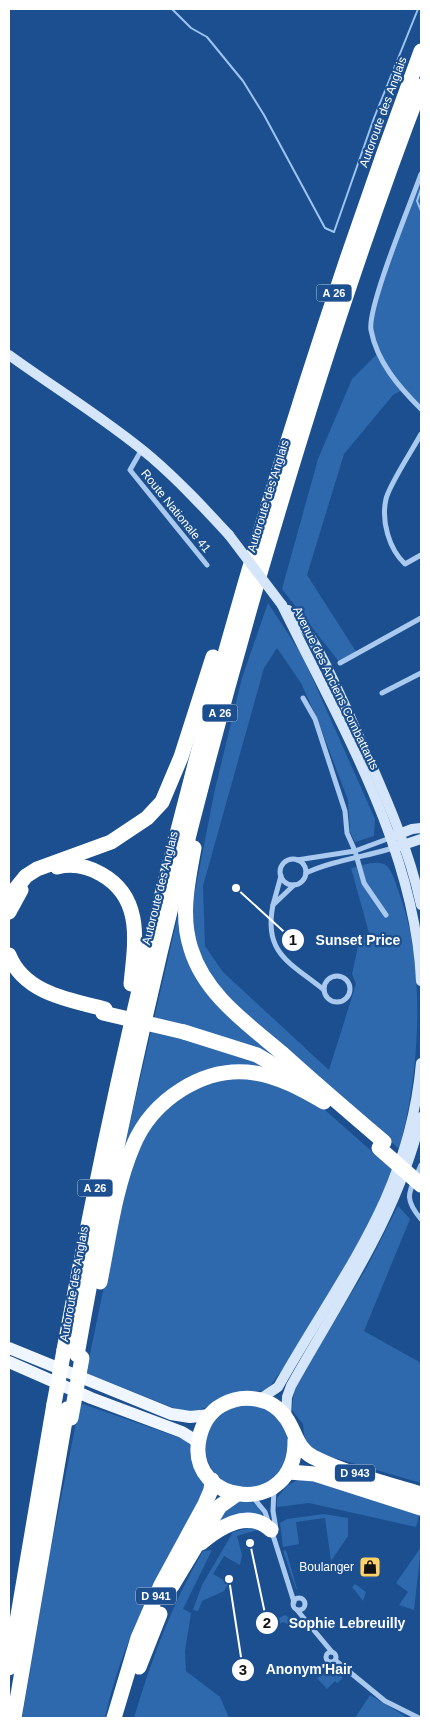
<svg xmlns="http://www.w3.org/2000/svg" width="430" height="1727" font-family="Helvetica,sans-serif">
  <rect width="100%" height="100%" fill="#1b4f8f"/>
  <g fill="#2e69ad">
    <path d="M421,174V409L402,390L393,395L344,454L307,575L357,653L340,663L282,589L318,459L352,379L378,353L370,328L373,306Z"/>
    <path d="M268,603L302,655L375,819L374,836L355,842L350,832L348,800L318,721L301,683L277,648L264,668L203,886L205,946L223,972L329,1070L356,984L352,974L360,937L369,933L351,868C361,866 374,860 384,864C392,868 395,882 398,890C427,964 420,1074 399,1149L325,1083L301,1094L326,1111L393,1170L367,1229L284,1367L268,1389C256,1393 245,1390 233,1394C216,1401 204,1411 186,1413L86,1373L121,1205L134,1157L125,1144L182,898L194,896L215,789L242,678Z"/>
    <path d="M398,1206L410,1219L364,1331L421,1363V1483L311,1451L305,1442L303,1424L292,1410L294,1389L367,1267Z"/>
    <path d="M80,1403L189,1441C199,1456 205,1475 205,1493C163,1568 124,1632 105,1718H22L50,1553Z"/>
    <path d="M243,1403L272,1409L290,1433L282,1473L260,1488L233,1487L221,1480L212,1470L206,1457L205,1443L208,1429L217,1416Z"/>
    <path d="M299,1479H307L420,1512L416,1527L309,1503L277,1507V1498L287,1486Z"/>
    <path d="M249,1500L258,1507L265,1520L212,1530C219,1511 228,1502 249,1500Z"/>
    <path d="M324,1514L348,1518V1536L331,1561L325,1518L296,1522L299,1544L283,1547L280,1523L287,1519Z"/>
    <path d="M249,1528L258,1530L237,1536L242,1555L240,1565L224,1556L213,1574L229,1583L224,1591L202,1601L198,1611L193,1610L202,1585L233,1532Z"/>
    <path d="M421,1547L414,1610L399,1605L408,1592L396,1583Z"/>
    <path d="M212,1550L183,1609L191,1613L185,1651L186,1671L220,1697L229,1718H134C151,1660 172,1604 203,1551Z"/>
    <path d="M286,1550L297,1589H296L283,1551Z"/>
    <path d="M355,1584L366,1592L363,1601L352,1587Z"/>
    <path d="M285,1615L293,1620L288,1624L283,1622L271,1629L270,1623Z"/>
    <path d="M323,1673L338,1674L343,1678L337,1683L335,1681L327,1689L317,1678Z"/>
    <path d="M370,1695L408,1718H355Z"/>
  </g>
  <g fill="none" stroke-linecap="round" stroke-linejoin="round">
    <g stroke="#9cc4f0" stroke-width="2">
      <path d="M172,9L191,28L207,37L243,81L264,115L325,228L334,232L374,118L418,9"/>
      <path d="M421,189L417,201L421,211"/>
    </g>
    <g stroke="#a9c9ee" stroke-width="5">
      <path d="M421,174C411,202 367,308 371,330C377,362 399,387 421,409"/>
      <path d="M421,434C413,449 389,485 386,499C381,521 389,549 405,564L421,555"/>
      <path d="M142,449L130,470L207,565"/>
      <path d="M340,663L421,618"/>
      <path d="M382,693L421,673"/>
      <path d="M303,698L315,719L345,811L347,833L355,851L364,883L386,915"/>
      <circle cx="293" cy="872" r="13"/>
      <path d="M297,860L355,851L390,838"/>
      <path d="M306,873C333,860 365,857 393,848"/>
      <path d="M281,876L273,905L294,885"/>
      <path d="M273,905C263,954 291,963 324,990"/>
      <circle cx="337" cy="989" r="13"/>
      <path d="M421,1165C411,1190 401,1196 421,1219"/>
      <path d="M274,1488L273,1511L276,1529"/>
      <path d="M252,1496L265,1512L269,1524"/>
      <path d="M272,1532L294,1602"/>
      <circle cx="299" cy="1604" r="6"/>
      <path d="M297,1610L332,1652"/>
      <circle cx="331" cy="1657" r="5"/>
      <path d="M335,1660L385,1701L419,1718"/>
    </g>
    <g stroke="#d6e6fa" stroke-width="10">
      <path d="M9,355C56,389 106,419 151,457C179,481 204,508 229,535"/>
      <path d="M282,605C339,722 415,848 421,981"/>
      <path d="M288,610C313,630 335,684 349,714C376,776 407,839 421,905"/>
      <path d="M394,836L412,829L421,828"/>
      <path d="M397,847L421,839"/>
      <path d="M260,1399L278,1387C341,1275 409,1197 421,1063"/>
      <path d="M286,1417L287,1397L291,1386C340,1298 398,1216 421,1117"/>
    </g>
    <g stroke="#f0f6ff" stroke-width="12">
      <path d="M9,1348L171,1414L190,1417L210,1415"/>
      <path d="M9,1362L91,1398L182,1432L198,1442"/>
    </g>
    <g stroke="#fff" stroke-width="15">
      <path d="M194,848C188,881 180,916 191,949C205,995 248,1024 283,1054C316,1084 350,1113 384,1142"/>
      <path d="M57,867C73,863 87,866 101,874C144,898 135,943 131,984"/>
      <path d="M9,897L26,876L37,869L111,842L147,818L162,802L181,757L213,657"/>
      <path d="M9,912L21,890"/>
      <path d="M9,955C24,993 69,1000 105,1009"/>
      <path d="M184,1032L257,1055L299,1080"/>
      <path d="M100,1282C109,1237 115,1188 133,1146C152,1100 204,1065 255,1073C280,1077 302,1089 324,1102"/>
      <path d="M64,1350C146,907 264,473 421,51"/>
      <path d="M77,1355C124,1088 187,824 263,563C310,402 361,242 421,86"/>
      <path d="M295,1440C296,1520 186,1505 199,1439C202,1425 209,1412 222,1405C243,1393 272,1397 286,1418C296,1432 296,1448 313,1457C347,1474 385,1483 421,1494"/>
      <path d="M289,1472L315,1474L421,1508"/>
      <path d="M201,1543C221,1526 249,1509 271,1530"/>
      <path d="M172,1586L220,1506L237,1494"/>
      <path d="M139,1667L160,1614"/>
      <path d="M9,1668L54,1404"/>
      <path d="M14,1718L67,1409"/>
      <path d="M114,1718L138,1638L161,1585L205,1504L211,1490L212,1480"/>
    </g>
    <path stroke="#d6e6fa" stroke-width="10" d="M229,535L282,605"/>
    <g stroke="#fff" stroke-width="15">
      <path d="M103,1013L184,1032"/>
      <path d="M379,1148L421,1185"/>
      <path d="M54,1404L64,1350"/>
      <path d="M71,1418L82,1358"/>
    </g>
  </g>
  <defs>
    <g id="shop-square" transform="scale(1.125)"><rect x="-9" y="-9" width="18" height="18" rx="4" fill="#ffd166" stroke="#1b4f8f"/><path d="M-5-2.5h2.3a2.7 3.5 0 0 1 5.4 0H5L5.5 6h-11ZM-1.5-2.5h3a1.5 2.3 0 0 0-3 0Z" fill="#111"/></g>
  </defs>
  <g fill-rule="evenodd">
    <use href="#shop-square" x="370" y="1567"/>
  </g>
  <g text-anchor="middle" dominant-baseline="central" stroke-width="4.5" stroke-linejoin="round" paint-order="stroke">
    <g fill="#1b4f8f" stroke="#bbcadd" stroke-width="1">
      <rect x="316.5" y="284.5" width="35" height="17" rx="4"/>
      <rect x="202.5" y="704.5" width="35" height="17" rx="4"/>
      <rect x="77.5" y="1179.5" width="35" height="17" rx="4"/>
      <rect x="335" y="1464.5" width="40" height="17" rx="4"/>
      <rect x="136" y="1587.5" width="40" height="17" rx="4"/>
    </g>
    <g font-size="11" font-weight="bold" fill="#fff">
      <text x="334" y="293">A 26</text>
      <text x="220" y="713">A 26</text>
      <text x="95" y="1188">A 26</text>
      <text x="355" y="1473">D 943</text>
      <text x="156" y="1596">D 941</text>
    </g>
    <g font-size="12" fill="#fff" stroke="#1b4f8f">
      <text transform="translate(383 112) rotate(-70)">Autoroute des Anglais</text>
      <text transform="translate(268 496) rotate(-73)">Autoroute des Anglais</text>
      <text transform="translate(176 511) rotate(51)">Route Nationale 41</text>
      <text transform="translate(336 688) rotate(64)">Avenue des Anciens Combattants</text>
      <text transform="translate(160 888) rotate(-76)">Autoroute des Anglais</text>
      <text transform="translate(74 1284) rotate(-80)">Autoroute des Anglais</text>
    </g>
    <g font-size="12" fill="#fff" stroke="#1b4f8f" text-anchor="end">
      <text x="354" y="1567">Boulanger</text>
    </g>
  </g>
  <path fill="none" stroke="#fff" stroke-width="2" d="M236 888L293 940M250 1543L267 1623M229 1579L243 1670"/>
  <g fill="#fff" stroke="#1b4f8f" stroke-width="2">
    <circle cx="236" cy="888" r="5"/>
    <circle cx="250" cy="1543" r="5"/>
    <circle cx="229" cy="1579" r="5"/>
    <circle cx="293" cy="940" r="12"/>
    <circle cx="267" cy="1623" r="12"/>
    <circle cx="243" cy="1670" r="12"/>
  </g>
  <g font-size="15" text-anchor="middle" font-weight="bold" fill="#111">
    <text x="293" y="945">1</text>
    <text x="267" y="1628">2</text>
    <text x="243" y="1675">3</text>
  </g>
  <g font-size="14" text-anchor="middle" font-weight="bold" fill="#fff" stroke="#1b4f8f" stroke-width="4.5" stroke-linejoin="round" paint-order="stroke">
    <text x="358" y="945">Sunset Price</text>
    <text x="347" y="1628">Sophie Lebreuilly</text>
    <text x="309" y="1674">Anonym'Hair</text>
  </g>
  <rect width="430" height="1727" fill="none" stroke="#ffffff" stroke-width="20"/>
</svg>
